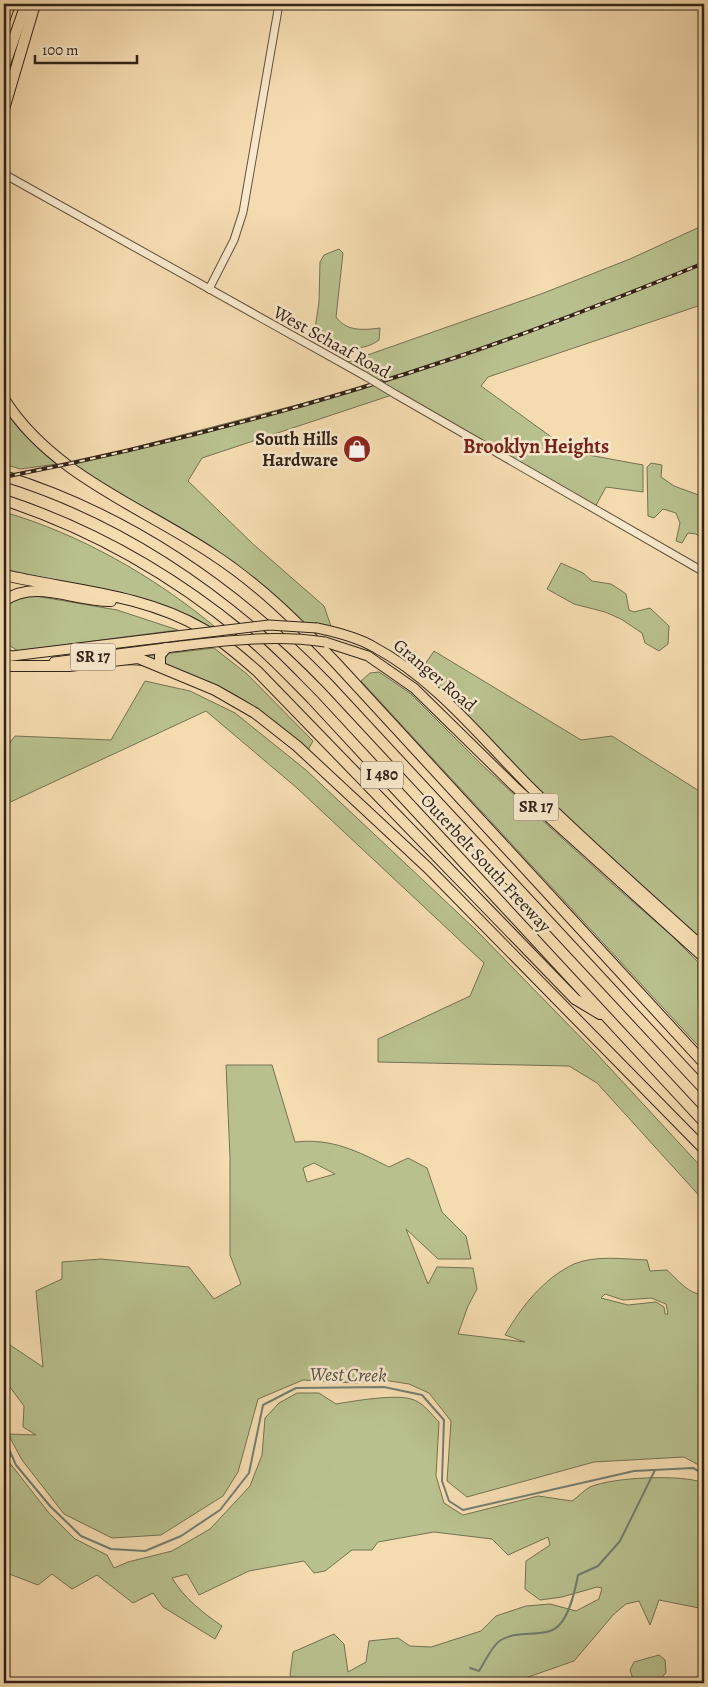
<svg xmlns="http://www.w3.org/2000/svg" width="708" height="1687" font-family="Alegreya,serif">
  <rect width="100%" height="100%" fill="#f5dcb0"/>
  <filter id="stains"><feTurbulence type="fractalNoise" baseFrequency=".004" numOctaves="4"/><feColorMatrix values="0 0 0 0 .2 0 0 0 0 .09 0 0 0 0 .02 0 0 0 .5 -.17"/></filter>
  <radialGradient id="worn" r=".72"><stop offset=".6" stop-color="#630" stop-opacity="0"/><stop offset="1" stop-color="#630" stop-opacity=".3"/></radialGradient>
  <g fill="#b8c18e" stroke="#747253" fill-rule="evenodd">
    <path d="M704,225V304L488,377L481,386L572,452L643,465V492L606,487L594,509L395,394L202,458L188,481L253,544L324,606L333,632L307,626L253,583L67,465L377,384L342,364L541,294L630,259Z"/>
    <path d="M339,249L343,253L336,317C347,332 364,330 380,328L379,340C359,355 334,346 314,335L319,302L320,262L324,255Z"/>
    <path d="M4,408L21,431L57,464L20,469L4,464Z"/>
    <path d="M651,463L662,465L661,477L674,486L704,497V542L696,534L688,533L682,543L676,541L680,523L676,513L663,509L654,518L648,516L647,467Z"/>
    <path d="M4,512C80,534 153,576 214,626L205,627L132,597L4,569Z"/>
    <path d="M561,563L583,573L592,581L611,584L622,591L626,594L629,610L634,612L650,608L669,626L668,644L659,651L645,643L642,633L621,619L605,612L574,604L547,589Z"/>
    <path d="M30,595L117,610L178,630L18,651L4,642V607L15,598Z"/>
    <path d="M214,648L247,674L313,741L308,750C259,705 214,674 146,666C130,664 113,665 96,665V662Z"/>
    <path d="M434,651L581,740L612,736L704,794V947L417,676Z"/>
    <path d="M379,672L410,693L482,765L608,880L671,935L698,962V999L704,1027V1052L361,681L370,673Z"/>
    <path d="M145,681L190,691L235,713L306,770L476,930L596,1053L704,1170V1201L597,1083L569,1066L378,1062V1039L470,996L484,963L297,788L206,711L4,805V750L15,736L111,740Z"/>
    <path d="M226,1065H272L295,1142C332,1138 357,1151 389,1167L408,1158L427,1168L442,1212L466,1236L471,1259H438L406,1229L428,1284L437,1267L473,1268L477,1289L468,1306L458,1334L525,1342L505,1335C521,1307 544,1278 574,1264C595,1255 624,1259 647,1260L650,1271L667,1270C677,1279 690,1296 704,1294V1468L684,1457L594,1462L467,1497L447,1481L451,1421L429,1393L409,1384L377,1379L357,1383L303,1380L258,1399L238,1472L223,1496L161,1535L112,1538L64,1514L22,1460L8,1434L36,1435L23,1427L24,1406L4,1379V1341L43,1367L36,1291L62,1279V1262L101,1259L189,1267L214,1299L241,1284L230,1255V1157ZM314,1163L335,1174L307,1182L303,1168ZM605,1294L623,1300L651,1298L666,1304L668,1314H665L664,1307L656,1302L628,1305L601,1298Z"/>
    <path d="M297,1393H319L336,1404C354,1401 395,1394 411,1399C423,1402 431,1414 439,1422L436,1476L444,1503L463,1515L538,1496L572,1501C578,1497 584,1490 590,1487C613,1477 682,1474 704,1483V1609L659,1600L650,1625L639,1601L626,1604L614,1614L574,1661L511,1683H297L290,1675L293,1652L334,1634L344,1644L348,1672L366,1662L369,1641L398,1638L410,1646L431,1647L481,1631L496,1616L526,1606L550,1604L576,1611L599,1599L602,1588L597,1587L562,1597L540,1600L525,1589L526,1561L550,1545L548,1537L508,1555L492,1539L434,1532L378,1542L372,1550H352L325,1571L314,1573L304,1561L249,1571L199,1595L187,1574L172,1578C184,1598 203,1613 222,1626L215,1639L163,1607L153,1593L133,1603L97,1575L72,1589L52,1574L38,1585L4,1572V1461L9,1462L49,1513L75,1539L107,1555L114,1568L128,1562L172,1551L210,1529L250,1486L262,1455L265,1418L279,1403Z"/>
    <path d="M659,1655L665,1660L666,1673L656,1683H645L644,1679H633L630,1670L634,1662Z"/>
  </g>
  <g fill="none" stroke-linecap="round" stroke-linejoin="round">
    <g stroke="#717e72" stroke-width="2">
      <path d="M4,1403V1431"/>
      <path d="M4,1438L16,1465L50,1506L81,1536L111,1549L145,1551L181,1536L220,1510L249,1473L263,1405L296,1388L384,1387L422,1395L444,1420L442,1481L449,1501L463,1510L634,1471L693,1468L704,1474"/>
      <path d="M4,1458L11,1456"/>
      <path d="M470,1668L479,1671C485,1662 492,1645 501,1640C517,1631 534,1636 550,1631C568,1626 575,1591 578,1575L598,1566L620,1541L655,1470"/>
    </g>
    <g stroke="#62513e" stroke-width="9">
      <g id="minor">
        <path d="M4,174L365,376"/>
        <path d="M209,289L234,240L243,212L279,4"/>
        <path d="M395,394L704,572"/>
      </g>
    </g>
    <g stroke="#312318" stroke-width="11">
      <g id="major">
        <path d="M317,628C336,632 357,637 374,647C438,681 484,742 535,792C588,844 644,894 700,944"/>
        <path d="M325,642L368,656L414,688L515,787L704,958"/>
        <path d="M4,657L168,637"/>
        <path d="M54,662L181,646"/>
      </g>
    </g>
    <g stroke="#312318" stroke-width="12">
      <g id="highway">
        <path d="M4,21L10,4"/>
        <path d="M4,67L26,4"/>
        <path d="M4,109L35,4"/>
        <path d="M4,399C51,474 140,506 211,553C259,584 297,622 336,663L704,1063"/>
        <path d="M4,476C130,515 237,590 328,684L704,1089"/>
        <path d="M4,500C92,529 171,574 243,633C268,653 289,676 312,699L704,1122"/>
        <path d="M4,575C70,590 144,594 203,629C223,641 241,657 258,672L575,999L600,1014"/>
        <path d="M4,601C35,578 76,602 111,601"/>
        <path d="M4,652L9,656"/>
        <path d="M160,665V655L166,648"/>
        <path d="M11,666H69L138,658L215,690L255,713L297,746L427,867L704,1149"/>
        <path d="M696,940L704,958V1007"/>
      </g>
    </g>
    <use href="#minor" stroke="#f8e8cc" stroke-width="7"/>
    <use href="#major" stroke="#f5dcb0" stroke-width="9"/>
    <use href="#highway" stroke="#f5dcb0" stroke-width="10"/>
    <g stroke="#312318" stroke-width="4">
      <path id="rail" d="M4,477C157,447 309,407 457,357C540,329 623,296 704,263"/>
    </g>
    <use href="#rail" stroke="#f8e8cc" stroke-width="2" stroke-dasharray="5.5" stroke-linecap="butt"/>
    <g stroke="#62513e" stroke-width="9" stroke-linecap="butt">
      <path id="minor-bridge" d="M365,376L395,394"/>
    </g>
    <g stroke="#312318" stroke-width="11" stroke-linecap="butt">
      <g id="major-bridge">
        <path d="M168,637L269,625L317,628"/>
        <path d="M181,646C230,640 277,635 325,642"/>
      </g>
    </g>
    <use href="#minor-bridge" stroke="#f8e8cc" stroke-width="7"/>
    <use href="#major-bridge" stroke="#f5dcb0" stroke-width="9"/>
  </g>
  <defs>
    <g id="shop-disc" transform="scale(1.4375)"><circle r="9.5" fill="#8f2418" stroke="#f8e8cc"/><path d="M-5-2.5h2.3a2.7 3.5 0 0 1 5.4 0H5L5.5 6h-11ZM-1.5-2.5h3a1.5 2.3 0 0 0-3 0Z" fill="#fff"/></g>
  </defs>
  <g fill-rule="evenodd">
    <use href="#shop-disc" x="357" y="449"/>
  </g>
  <g text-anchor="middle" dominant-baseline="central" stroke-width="5" stroke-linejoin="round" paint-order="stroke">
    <g fill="#f8e8cc" stroke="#6d5e4e" stroke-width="1">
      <rect x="70.5" y="643.5" width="45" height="27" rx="4"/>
      <rect x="361" y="761.5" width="42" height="27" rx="4"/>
      <rect x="513.5" y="793.5" width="45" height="27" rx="4"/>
    </g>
    <g font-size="16" font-weight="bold" fill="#312318">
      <text x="93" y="657">SR 17</text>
      <text x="382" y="775">I 480</text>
      <text x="536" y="807">SR 17</text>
    </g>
    <g font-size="18" fill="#312318" stroke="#f8e8cc">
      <text transform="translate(332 342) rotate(29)">West Schaaf Road</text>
      <text transform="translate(435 675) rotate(40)">Granger Road</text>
      <text transform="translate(486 863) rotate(47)">Outerbelt South Freeway</text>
    </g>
    <g font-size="18" font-weight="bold" fill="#312318" stroke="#f8e8cc" text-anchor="end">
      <text x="338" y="439">South Hills<tspan x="338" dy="21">Hardware</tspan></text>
    </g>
    <g font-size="19" font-style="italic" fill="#515145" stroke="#f8e8cc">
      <text transform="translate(348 1375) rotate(1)">West Creek</text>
    </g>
    <g font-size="20" font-weight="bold" fill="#7a1f14" stroke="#f8e8cc">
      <text x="536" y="446">Brooklyn Heights</text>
    </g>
  </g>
  <rect width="708" height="1687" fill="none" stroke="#f5dcb0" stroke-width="20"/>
  <rect x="5" y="5" width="698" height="1677" fill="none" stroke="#312318" stroke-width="2.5"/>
  <rect x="10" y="10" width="688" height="1667" fill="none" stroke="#312318"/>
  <path d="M35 55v8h102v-8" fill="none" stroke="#312318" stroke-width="2.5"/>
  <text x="42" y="55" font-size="15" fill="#312318" stroke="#f8e8cc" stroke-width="4" paint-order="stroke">100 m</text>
  <rect width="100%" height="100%" filter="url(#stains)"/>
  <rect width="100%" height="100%" fill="url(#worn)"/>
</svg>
